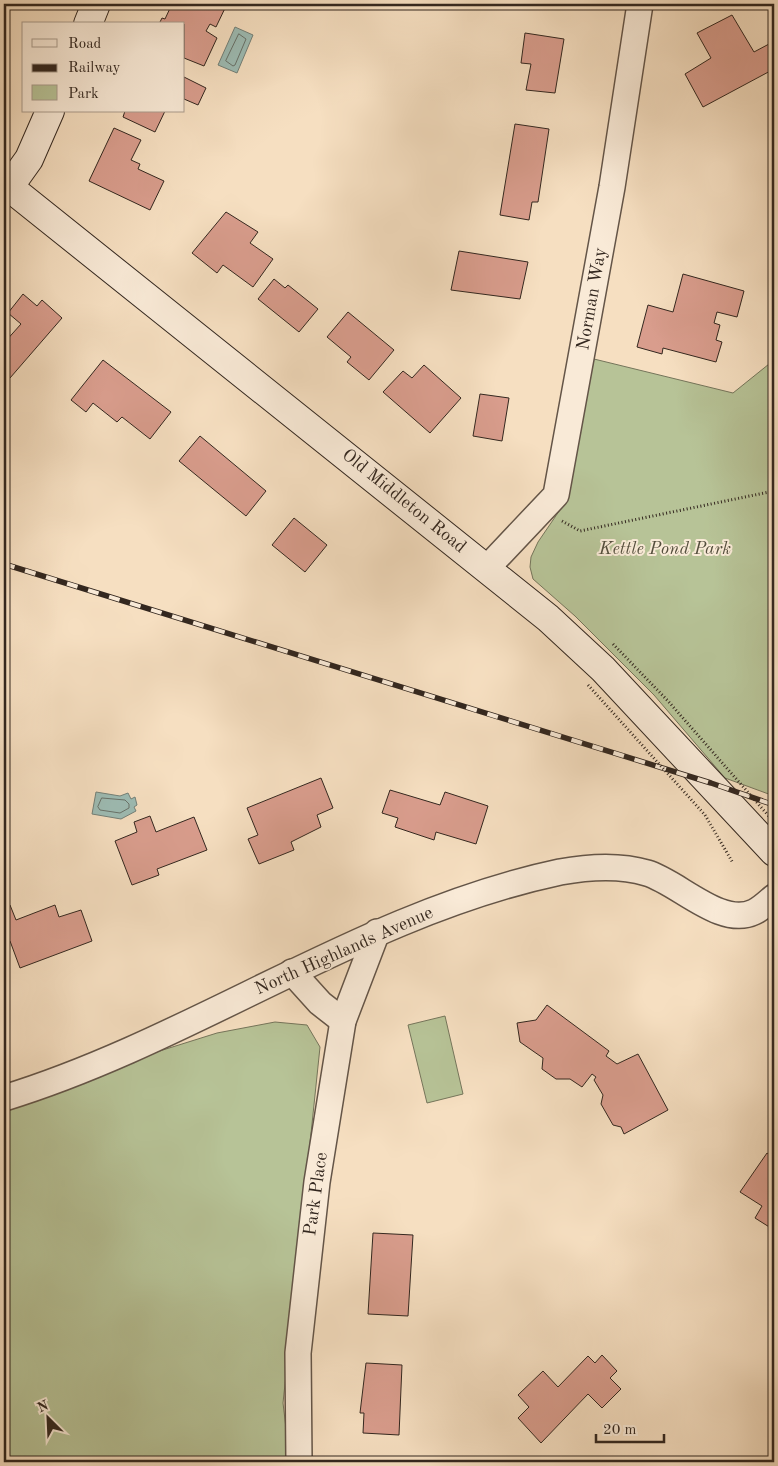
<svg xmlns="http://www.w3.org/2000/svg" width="778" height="1466" font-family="'Old Standard TT',serif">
  <rect width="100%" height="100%" fill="#f6dfc1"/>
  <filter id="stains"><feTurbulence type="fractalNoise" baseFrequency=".004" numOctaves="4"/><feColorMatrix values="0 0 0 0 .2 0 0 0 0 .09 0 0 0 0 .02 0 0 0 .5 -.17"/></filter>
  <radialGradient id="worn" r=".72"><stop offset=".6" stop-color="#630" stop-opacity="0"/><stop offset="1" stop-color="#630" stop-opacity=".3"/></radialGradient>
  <g fill="#b7c397" stroke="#75755b">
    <path d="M594,359L733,393L774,360V796L725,778L654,695L575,616L533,579L530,567L531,557L538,542L566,501Z"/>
    <path d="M445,1016L463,1094L427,1103L408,1025Z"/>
    <path d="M275,1022L307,1025L320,1047L283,1403L290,1462H4V1109L131,1060L217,1033Z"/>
  </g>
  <g fill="#9dbcb4" stroke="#738078">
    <path d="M235,27L253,35L237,73L218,65Z"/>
    <path d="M96,792L120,796L128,793L131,799L135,797L137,805L134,807L136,811L121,819L92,814Z"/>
  </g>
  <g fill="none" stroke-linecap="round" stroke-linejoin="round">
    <g stroke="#68726a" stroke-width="1">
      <path d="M239,34L246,39L235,65L233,66L226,61Z"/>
      <path d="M102,798L125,800L129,804V808L120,813L100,810L98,807Z"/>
    </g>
  </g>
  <g fill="#d99d8d" stroke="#33271f">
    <path d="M172,4H227L216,27L210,24L206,31L217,38L204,66L184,58V24H159L162,18L165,19Z"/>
    <path d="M732,15L754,52L769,44L774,53V69L703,107L685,74L711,58L697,33Z"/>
    <path d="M525,33L564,39L555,93L526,90L531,64L521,63Z"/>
    <path d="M184,77L206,88L198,105L184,99Z"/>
    <path d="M125,111H165L155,132L123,117Z"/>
    <path d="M515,124L549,129L538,202H532L529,220L500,215Z"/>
    <path d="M114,128L141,140L131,160L140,164L138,169L164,181L150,210L89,181Z"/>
    <path d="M226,212L258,232L250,243L273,259L253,287L223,265L217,273L192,253Z"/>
    <path d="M459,251L528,262L520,299L451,290Z"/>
    <path d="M683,274L744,291L737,317L717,312L714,323L720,325L716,340L722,342L716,362L663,348L662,354L637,347L648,305L673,312Z"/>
    <path d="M274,279L285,288L288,285L318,309L299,332L258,299Z"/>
    <path d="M23,294L37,306L42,300L62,318L10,378L4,373V343L21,324L8,313Z"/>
    <path d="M348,312L394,350L369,380L347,362L351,357L327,337Z"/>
    <path d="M103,360L171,412L150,439L122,417L117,422L93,403L86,412L71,400Z"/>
    <path d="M424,365L461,398L430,433L383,392L403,371L412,378Z"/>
    <path d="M480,394L509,398L502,441L473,436Z"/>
    <path d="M200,436L266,491L246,516L179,461Z"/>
    <path d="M294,518L327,545L305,572L272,545Z"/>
    <path d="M321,778L333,808L317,815L321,827L291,842L294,850L259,864L248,839L258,835L247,808Z"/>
    <path d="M390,790L440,805L445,792L488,806L476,844L436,832L434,840L395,827L398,818L382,813Z"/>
    <path d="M150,816L156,832L194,817L207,850L157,869L159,875L132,885L115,841L137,832L134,822Z"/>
    <path d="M10,905L16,920L55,905L59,917L81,910L92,941L20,968L10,941L4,944V908Z"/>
    <path d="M547,1005L609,1051L606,1056L617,1064L638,1054L668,1110L624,1134L621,1127L613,1125L601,1104L603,1095L594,1080L596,1077L592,1074L582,1087L570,1079H556L542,1069L543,1058L520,1042L517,1023L536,1020Z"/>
    <path d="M767,1153L774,1158V1230L755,1218L762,1206L740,1192Z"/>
    <path d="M373,1233L413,1235L408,1316L368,1314Z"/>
    <path d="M602,1355L617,1371L610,1378L621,1389L602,1408L588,1394L541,1443L518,1418L529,1407L518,1395L543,1371L558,1387L588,1356L595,1363Z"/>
    <path d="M366,1363L402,1365L399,1435L363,1433L364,1413H360Z"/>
  </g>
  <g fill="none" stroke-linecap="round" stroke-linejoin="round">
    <g stroke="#645548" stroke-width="28">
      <g id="street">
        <path d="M487,568L556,495L612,187L640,4"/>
        <path d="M292,972L320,1003L343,1021"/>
        <path d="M4,1098C196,1039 362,914 560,872C587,867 621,865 647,873C678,882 721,928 754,912C761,909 768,902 774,897"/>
        <path d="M299,1462L298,1353L317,1182L343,1021L377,932"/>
      </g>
    </g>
    <g stroke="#33271f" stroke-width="30">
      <g id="secondary">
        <path d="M88,24L96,4"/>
        <path d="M4,183L548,618L603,669L774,852"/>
        <path d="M9,187L29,159L50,111"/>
      </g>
    </g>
    <path stroke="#33271f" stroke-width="3" stroke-dasharray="1 2.5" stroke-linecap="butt" d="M562,521L580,531L774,491"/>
    <use href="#street" stroke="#f9ead7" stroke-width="25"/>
    <use href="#secondary" stroke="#f9ead7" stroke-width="28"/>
    <g stroke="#33271f" stroke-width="5.5">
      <path id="rail" d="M4,564L711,783L774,805"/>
    </g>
    <use href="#rail" stroke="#f9ead7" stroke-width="4" stroke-dasharray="11" stroke-linecap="butt"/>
    <g stroke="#33271f" stroke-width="3" stroke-dasharray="1 2.5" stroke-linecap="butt">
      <path d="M613,644L668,701L774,822"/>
      <path d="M588,685L705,815L733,863"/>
    </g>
  </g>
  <g text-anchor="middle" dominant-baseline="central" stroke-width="4" stroke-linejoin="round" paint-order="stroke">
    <g font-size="18" fill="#33271f" stroke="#f9ead7">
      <text transform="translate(592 299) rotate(-80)">Norman Way</text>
      <text transform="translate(404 501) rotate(39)">Old Middleton Road</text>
      <text transform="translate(344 951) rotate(-24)">North Highlands Avenue</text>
      <text transform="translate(316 1194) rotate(-82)">Park Place</text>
    </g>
    <g font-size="18" font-style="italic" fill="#544e3d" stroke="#f9ead7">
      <text x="665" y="549">Kettle Pond Park</text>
    </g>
  </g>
  <rect width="778" height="1466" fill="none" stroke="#f6dfc1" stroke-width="20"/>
  <rect x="5" y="5" width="768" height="1456" fill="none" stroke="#33271f" stroke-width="2.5"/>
  <rect x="10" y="10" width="758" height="1446" fill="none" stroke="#33271f"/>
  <rect x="22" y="22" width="162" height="90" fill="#f9ead7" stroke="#aa9c8d"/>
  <rect x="32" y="39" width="25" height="8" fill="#f9ead7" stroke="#aa9c8d"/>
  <text x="68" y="48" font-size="15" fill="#33271f">Road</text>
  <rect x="32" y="64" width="25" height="8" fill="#33271f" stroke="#aa9c8d"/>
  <text x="68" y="72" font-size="15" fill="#33271f">Railway</text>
  <rect x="32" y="85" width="25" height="15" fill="#b7c397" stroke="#aa9c8d"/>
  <text x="68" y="98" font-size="15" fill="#33271f">Park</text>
  <g transform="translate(48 1418) rotate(336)" stroke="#f9ead7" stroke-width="4" paint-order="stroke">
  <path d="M0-4L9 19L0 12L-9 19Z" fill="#33271f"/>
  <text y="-8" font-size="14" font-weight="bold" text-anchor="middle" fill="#33271f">N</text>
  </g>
  <path d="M596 1434v8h68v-8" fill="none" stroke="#33271f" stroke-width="2.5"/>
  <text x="603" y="1434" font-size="15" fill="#33271f" stroke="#f9ead7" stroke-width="4" paint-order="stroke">20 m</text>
  <rect width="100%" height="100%" filter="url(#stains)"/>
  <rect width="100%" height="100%" fill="url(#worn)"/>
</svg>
